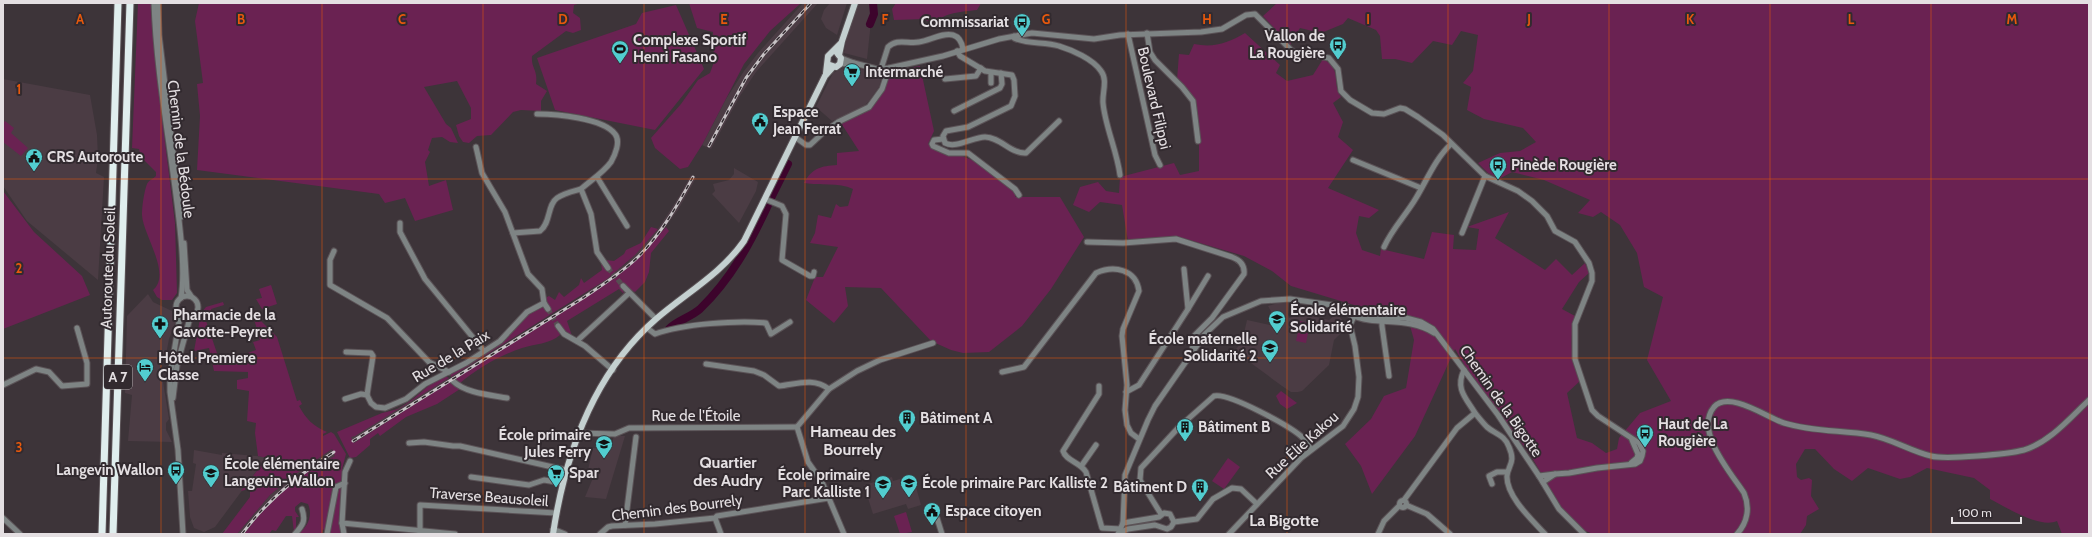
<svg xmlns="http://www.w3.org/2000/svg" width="2092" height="537" font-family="Cabin,sans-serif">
  <rect width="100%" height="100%" fill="#3d3439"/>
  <g fill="#4b3c44">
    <path d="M803,3H818L756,72L740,96L711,149L702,145L726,99L744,71L758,53Z"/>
    <path d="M830,3H847L837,35L826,28L821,19L824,10Z"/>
    <path d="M858,3H873L867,59L844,53L848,30Z"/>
    <path d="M845,67L883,72L879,87L869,101L861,109L832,121L816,107L833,73Z"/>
    <path d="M3,79L90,95L97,135L98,158L96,173L104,177L98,280L27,221L3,186Z"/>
    <path d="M734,168L758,182L756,191L739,223L712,194L715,191L713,184L729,180L734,174Z"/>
    <path d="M691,175L696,178L678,210L657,238L625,270L583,300L453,380L451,377L578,299L627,263L658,229L680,195Z"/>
    <path d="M148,294L153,302L172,311L176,321L169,339L165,360L160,363L169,419L166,423V430L172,442L128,441L132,395L125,393L127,316Z"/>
    <path d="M1278,303H1289L1288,315L1289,318L1304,314L1329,320L1335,315L1340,317L1347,327L1334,340L1329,365L1302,391L1298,392H1291L1282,386L1240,355L1236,349L1242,342L1247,320L1270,325L1272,313L1268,306Z"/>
    <path d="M449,378L451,381L354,444L350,437Z"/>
    <path d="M614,436H625L606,499L585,497L595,473L588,470L593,448L610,449Z"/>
    <path d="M332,449L335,456L290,486L276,497L244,534H237L270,495L297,473Z"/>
    <path d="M194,450L222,455V453L267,457L215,527L204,532L194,528L190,517L188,491H192L196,464L193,463Z"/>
    <path d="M892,477L893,481L907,477L911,488L916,487L921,505L908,509L906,504L873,514L864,485Z"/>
  </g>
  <g fill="#6a2252">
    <path d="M138,3H152L156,70L175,223L177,293L172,300H162L157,297L153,290C172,274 143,235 142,215C142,206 144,192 147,184C149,180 153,179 156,176V172L141,157L139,149L132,148Z"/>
    <path d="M199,3H581L574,5L573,13L580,18L581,30L573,33L566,31L532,56C531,69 538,69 536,84L547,91L541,101V111L521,110L513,112L491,135L477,136L469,143L463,142L459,136L456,125L471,119V108L457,81L424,87L446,124L451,128L458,143L450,142L442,137L432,138L428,150L430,152L425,162L429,186L446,180L453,210L415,221L405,198L385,203L379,194L197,170L200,116L197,84L203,83L195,21Z"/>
    <path d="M689,3H801L770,31L744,64L702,145L688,167L680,169L655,148L651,138L681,104L698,80L710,73L714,62L713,32L697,28Z"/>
    <path d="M896,3H981L977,10C960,12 946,12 933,24L924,19L894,20L892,9Z"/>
    <path d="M1277,3H2089V534H2062L2057,521C2040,529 2006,507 1990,499V490L1974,478L1927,468L1910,477L1900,479L1868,468L1852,481L1834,469L1815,449H1805L1796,464L1797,477L1801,480L1809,478L1812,480L1811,496L1819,509L1807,516L1806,525L1800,534H1593L1583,530L1563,510L1531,456L1471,376L1455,349L1415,436L1372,494L1361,466L1345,444L1371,419L1384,396L1406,388L1414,340L1407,315L1354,305L1291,286L1272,271L1244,256L1183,238L1128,241L1122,205L1100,202L1089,212L1073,205L1080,187L1098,182L1106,191L1119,193L1120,177L1174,163L1180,175L1199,171V146L1194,101L1177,80L1179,54L1189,55L1194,44C1214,48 1228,43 1245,33L1280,65L1276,73L1287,81L1313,75L1323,59C1343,70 1331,82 1341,97L1333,103L1343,122L1338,137L1353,150L1328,188L1379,210L1369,218L1359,216L1356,233L1362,250L1380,256L1381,249L1424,259L1432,232L1454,235L1453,249L1476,250L1479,229L1467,227L1509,212L1495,238L1545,270L1556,259L1572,275L1585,263L1589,273L1579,282L1562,309L1575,316C1569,343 1571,356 1580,381L1567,393L1577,438L1592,443L1606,453L1617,449L1619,438L1640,413L1671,401L1647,360L1663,297L1644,287L1637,253L1620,225L1601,212L1593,217L1578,213L1590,200L1544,180L1512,172L1499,179L1488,173L1478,163L1500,153L1520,151L1536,142L1523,128L1484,119L1467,110L1471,87L1463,83L1473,71L1478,35L1461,31L1452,45L1433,41L1412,63L1395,59H1382L1380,36L1376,30L1348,18L1343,24L1321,33L1300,28L1290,45L1263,16Z"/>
    <path d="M676,5L704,69L655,130L555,110L537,58L636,24L642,13Z"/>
    <path d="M920,66L934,131L928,144L948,156L960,155L974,161L1012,188L1015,191V197H1060L1084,237L1051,289L1022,326L989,352L963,353L951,350L931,341L881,288L845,287L848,306L834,323L806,300L815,277H823L838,247L810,243L815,233L818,215L831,218L836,204L840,207L848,206L853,189C838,182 821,186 804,183C812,168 821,166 837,165V153L859,151L841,123L874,105L880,97L892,71Z"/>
    <path d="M5,121L14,128L11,133L28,148L21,156L3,142V123Z"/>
    <path d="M3,191L34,232L82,276L90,295L3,329Z"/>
    <path d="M651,227L658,229L635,255L607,279L451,377L450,374L474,361L528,314L543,306L549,309L545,298L549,296L555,300L559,292L564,297L579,285L581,278L584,283L602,270L601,263L597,258L606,267V260L614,261L624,254L626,250L641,243Z"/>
    <path d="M666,227L669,231L651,253L649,272L645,282L635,292L622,287L624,294L619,289L567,321L572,336L558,329L560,335C550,344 534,344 522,348C499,356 478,368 459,384L453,380L609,282L636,260Z"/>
    <path d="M271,285L277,304L262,309L256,299L262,298L259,289Z"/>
    <path d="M223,302L224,305L211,309L213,315L205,318L218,356L225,354L228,360L256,350L253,342L260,340L252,312L277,337L297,401L300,400L302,404L299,406C306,419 313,426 327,432L323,434V436L331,432L334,434L346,454L342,469L343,480L336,484L325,532L323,529L322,534H298C308,527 313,515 308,504L301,502L295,507V511L299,517H296V527L299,528L294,532L292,516H286L276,531L272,530L269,534H244C268,502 299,474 335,456L332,449L297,473L270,495L237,534H222L250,497V489L254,487L253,484L247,485L245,490L241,491L267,458L258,456L255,433L256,423L247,421L249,391L237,389V380L248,378V372L214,371L209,348L194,351L201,313L206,307Z"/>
    <path d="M1300,321L1310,323L1306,343L1296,341Z"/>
    <path d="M445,376L449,378L355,436L351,437L354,443L451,381L454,386L460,389L437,404L406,417L380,436L378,433L370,439V445L356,457L350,458L337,432L382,413L398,409L413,399L433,382Z"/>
    <path d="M1281,391L1297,403L1287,409L1280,404L1276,396Z"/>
    <path d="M1228,458L1240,467L1224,489L1212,481Z"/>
    <path d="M342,487L343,488L341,534H328L337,490Z"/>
    <path d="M906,512L912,532L900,534L894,516Z"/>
  </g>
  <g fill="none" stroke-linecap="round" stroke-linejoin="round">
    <g stroke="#3d042c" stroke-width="8">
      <path d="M870,24L874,14L873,3"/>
      <path d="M771,198L788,164"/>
      <path d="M669,329C676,321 691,317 700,309C731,279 750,244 768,205"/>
    </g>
    <g stroke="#564e52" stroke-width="5" stroke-dasharray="5 2.5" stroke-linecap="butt">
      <path d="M608,268L623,286"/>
      <path d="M548,309L558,326"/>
    </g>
    <g stroke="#5b5357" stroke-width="7">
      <g id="minor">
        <path d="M154,3C156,65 167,127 175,188C179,219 186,268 181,298"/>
        <path d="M158,3L159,35L181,217"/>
        <path d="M1147,33L1150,52L1155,60L1182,87L1193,101L1198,141"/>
        <path d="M1128,34L1155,155L1160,165"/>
        <path d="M1014,36V38C1028,45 1045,41 1059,46C1072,50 1093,59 1101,71C1108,80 1102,93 1103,103C1105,126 1117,151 1120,175"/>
        <path d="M957,51L960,56L985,71L1012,75L1014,80L1015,96L1011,106L968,127L946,131L943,136L945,143C956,149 973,137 985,137C1000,137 1011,154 1026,153L1059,121"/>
        <path d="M841,58L854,63"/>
        <path d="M840,64L854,63L877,69L889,68L943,56L999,39L1032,33L1094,39L1120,35L1201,32L1222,29L1246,15L1255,14L1292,51L1329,58L1338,69L1341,91L1350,100L1372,113L1384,114L1400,108L1405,109L1418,117L1443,135L1485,176L1518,191L1532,201L1547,216L1555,231L1575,242L1589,263L1592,273V281L1575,324V359L1592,410L1598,416L1639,443L1643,451L1642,456L1640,461L1635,464L1597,468L1569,473L1555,474"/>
        <path d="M881,69L888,47C897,38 908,44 919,42C929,41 943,32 953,35C960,37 962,43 963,49"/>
        <path d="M991,73V83"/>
        <path d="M945,79L976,76L981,68"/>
        <path d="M954,111L1000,88L1002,84L1001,73"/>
        <path d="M537,114C556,114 603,118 615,134C621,141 615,155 611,162C603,173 591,180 581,189L591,214L597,252L608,268"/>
        <path d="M795,137L806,145H810L824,132L838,122L869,107L882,89L889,68"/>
        <path d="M943,139L934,140L932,144L933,146L949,153H968L1015,189L1019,195"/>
        <path d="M476,147L482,173L505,212L528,274L542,289L544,303L548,309"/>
        <path d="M1353,160L1421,188"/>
        <path d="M597,177L627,226"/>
        <path d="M765,199L782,206L786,214L782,260L810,276H813L814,272"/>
        <path d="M400,223V232L425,279L484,351"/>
        <path d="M513,233L540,231C551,223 547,205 557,198C564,193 574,191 581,189"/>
        <path d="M1462,233L1485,176"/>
        <path d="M1087,242L1123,243L1176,239L1232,257C1240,260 1245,265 1244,274L1212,318L1195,335L1192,350"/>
        <path d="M184,243L187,290L191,296"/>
        <path d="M1384,247C1392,229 1406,215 1416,198C1427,180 1435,159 1451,144"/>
        <path d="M334,251L330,260V285L387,318L429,362L449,372"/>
        <path d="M623,286L656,319"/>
        <circle cx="187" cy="307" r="11"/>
        <path d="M1336,308C1347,313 1357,319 1369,320C1391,323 1414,320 1434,333"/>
        <path d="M1188,309L1208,276"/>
        <path d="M180,316L170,376V392L178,450L183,534"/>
        <path d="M1382,317V326L1389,376"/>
        <path d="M558,326L564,334L585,346L613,370"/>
        <path d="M647,328L655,334C682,324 738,320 766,323L771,334L790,322"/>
        <path d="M577,341L628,294"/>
        <path d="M346,352L371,353L373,356L367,395L371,403L376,407L385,408L406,399L425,384L466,363L500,341L527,312L544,303"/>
        <path d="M706,364L754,371L764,375L779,386C797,384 813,377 829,389"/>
        <path d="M1002,372L1024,367L1096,273C1114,265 1136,269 1139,291L1123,329L1122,336L1127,385L1125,410L1127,425L1131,433L1139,439"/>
        <path d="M453,381C465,393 491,395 507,398"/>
        <path d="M3,385L36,369L49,372L62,386L87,384V363L77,328"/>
        <path d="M1099,386V394L1063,451C1066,461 1080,462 1086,472L1102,528L1121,529"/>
        <path d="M1126,392L1139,385L1188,309L1184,269"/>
        <path d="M173,398L177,365L190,318"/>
        <path d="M345,399L361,394L367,395"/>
        <path d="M1475,413C1479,418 1483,423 1487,427C1495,434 1505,435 1509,447C1516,463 1508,465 1507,476C1506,496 1532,520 1545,534"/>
        <path d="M578,433L615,434L629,428L797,427"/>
        <path d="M409,443L424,442L453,446H460L566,470"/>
        <path d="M1631,463L1637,458L1638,454L1632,440"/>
        <path d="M1082,465L1096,445"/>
        <path d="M1539,476L1555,474L1543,482"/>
        <path d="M471,477L529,485L544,480L562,483"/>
        <path d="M1492,484L1489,476L1497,472H1507"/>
        <path d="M1404,500L1457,428L1475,413C1466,398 1455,389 1464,370"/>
        <circle cx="1403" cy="504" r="3.5"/>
        <path d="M1406,505L1427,514L1450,534"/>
        <path d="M1161,514L1140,480L1141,468L1179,427L1214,396C1228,392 1292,427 1303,438C1306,441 1308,445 1311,449"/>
        <path d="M933,517L937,518L942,534"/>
        <path d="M3,518L20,534"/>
        <path d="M715,518L721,534"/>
        <path d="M1174,522L1197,519L1213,499L1232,488L1241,489L1257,504"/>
        <path d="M342,523L455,534"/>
        <path d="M625,525L636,437"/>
        <path d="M553,529L565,534"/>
        <path d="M1119,533L1128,529L1155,525L1167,529L1171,527L1174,522L1170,514L1164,513L1159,517L1123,523"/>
        <path d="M295,534C303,525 306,521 302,509"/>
        <path d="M327,534L336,487L345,483"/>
        <path d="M344,534L342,523L345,472L350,461"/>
        <path d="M420,534V505L556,513"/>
        <path d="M600,534L608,527L612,526L655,524L715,518L717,516L829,498"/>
        <path d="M844,534L822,482L808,462L797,427L829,389L857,371L880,360L933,343"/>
        <path d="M1118,534L1123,523L1125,475L1148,420L1155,406L1205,334L1223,317L1261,301L1290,299L1346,307L1369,316L1406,318L1421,322L1433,329L1498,415L1539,476L1559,509L1584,534"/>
        <path d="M1229,534L1301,458L1343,426L1354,409L1358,397L1359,377L1355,346L1350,325L1356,312"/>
        <path d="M1378,534L1384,521L1399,506"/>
        <path d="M1737,534C1748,522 1750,507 1744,493C1731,473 1694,431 1714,407C1729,390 1768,418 1784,423C1813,432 1842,430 1871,435C1892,439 1910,451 1931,456C1946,460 2009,454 2024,450C2050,442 2070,418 2089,400"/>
      </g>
    </g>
    <g stroke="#5b5357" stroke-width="8">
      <g id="major">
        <path d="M839,55L842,41L855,3"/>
        <path d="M830,65L836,67L840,64L841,58L837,53"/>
        <path d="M826,73L828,56L840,44"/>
        <path d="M553,534C565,455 594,373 656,319C686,293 721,274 744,241L825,76L833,67"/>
      </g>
    </g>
    <g stroke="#5b5357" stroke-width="9">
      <g id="highway">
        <path d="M102,534L118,3"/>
        <path d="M113,534L130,3"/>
      </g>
    </g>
    <use href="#minor" stroke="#7e8484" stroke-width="5"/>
    <use href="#major" stroke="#c4d0d0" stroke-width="6"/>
    <use href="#highway" stroke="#e0eeee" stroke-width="7"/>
    <g stroke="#c7c2c5" stroke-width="3">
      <g id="rail">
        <path d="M709,146L746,78L764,54L811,3"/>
        <path d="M353,441L583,298C602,285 623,272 639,256C662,233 678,204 693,177"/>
        <path d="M242,534C267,500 298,475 334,452"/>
      </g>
    </g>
    <use href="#rail" stroke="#322a2f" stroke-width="1.5" stroke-dasharray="4.5" stroke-linecap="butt"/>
  </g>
  <path fill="none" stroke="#e8590c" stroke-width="1" stroke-opacity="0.55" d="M161,3V534M322,3V534M483,3V534M644,3V534M805,3V534M966,3V534M1126,3V534M1287,3V534M1448,3V534M1609,3V534M1770,3V534M1931,3V534M3,179H2089M3,358H2089"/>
  <defs>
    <g id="bus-pin" transform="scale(0.9)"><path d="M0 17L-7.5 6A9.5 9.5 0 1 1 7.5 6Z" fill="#52cdcf" stroke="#322a2f"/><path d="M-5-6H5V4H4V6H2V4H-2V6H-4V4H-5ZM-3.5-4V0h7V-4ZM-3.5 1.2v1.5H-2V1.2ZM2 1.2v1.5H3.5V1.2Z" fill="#111"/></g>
    <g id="stadium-pin" transform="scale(0.9)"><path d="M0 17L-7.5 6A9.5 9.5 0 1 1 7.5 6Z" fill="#52cdcf" stroke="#322a2f"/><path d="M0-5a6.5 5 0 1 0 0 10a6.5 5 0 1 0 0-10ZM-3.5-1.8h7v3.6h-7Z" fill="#111"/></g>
    <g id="supermarket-pin" transform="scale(0.9)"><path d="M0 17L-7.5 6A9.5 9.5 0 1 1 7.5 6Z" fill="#52cdcf" stroke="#322a2f"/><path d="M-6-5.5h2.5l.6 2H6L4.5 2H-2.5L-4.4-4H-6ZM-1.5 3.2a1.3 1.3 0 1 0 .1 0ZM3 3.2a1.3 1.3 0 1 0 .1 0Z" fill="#111"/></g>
    <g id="civic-pin" transform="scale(0.9)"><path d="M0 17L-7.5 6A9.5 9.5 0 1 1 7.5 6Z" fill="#52cdcf" stroke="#322a2f"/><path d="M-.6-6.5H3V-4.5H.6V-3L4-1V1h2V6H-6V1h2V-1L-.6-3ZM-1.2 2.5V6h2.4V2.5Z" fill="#111"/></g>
    <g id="school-pin" transform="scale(0.9)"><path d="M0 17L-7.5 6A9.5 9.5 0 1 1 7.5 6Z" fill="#52cdcf" stroke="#322a2f"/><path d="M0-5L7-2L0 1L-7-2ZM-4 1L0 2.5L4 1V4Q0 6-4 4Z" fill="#111"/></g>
    <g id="pharmacy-pin" transform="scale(0.9)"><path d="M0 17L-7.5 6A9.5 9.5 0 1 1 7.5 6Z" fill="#52cdcf" stroke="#322a2f"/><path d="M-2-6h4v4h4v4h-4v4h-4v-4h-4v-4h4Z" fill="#111"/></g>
    <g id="hotel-pin" transform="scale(0.9)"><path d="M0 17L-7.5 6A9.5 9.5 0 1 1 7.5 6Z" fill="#52cdcf" stroke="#322a2f"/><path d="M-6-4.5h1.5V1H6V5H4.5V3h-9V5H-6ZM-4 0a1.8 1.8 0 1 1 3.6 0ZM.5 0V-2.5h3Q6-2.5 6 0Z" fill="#111"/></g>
    <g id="building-pin" transform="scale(0.9)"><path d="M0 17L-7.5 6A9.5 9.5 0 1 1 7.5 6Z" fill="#52cdcf" stroke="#322a2f"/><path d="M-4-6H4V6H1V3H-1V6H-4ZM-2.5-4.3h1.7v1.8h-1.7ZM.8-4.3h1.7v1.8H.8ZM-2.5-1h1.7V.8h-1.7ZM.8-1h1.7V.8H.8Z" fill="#111"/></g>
  </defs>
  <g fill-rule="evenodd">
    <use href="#bus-pin" x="1022" y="22"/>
    <use href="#bus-pin" x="1338" y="45"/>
    <use href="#stadium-pin" x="620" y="49"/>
    <use href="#supermarket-pin" x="852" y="72"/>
    <use href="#civic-pin" x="760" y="121"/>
    <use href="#civic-pin" x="34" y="157"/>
    <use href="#bus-pin" x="1498" y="165"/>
    <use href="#school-pin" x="1277" y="319"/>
    <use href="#pharmacy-pin" x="160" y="324"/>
    <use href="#school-pin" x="1270" y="348"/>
    <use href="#hotel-pin" x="145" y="367"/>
    <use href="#building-pin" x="907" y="418"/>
    <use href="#building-pin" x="1185" y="427"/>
    <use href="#bus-pin" x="1645" y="433"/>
    <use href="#school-pin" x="604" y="444"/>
    <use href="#bus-pin" x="176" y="470"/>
    <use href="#school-pin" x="211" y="473"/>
    <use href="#supermarket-pin" x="556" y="473"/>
    <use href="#school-pin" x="909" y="483"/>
    <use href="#school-pin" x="883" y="484"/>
    <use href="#building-pin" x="1200" y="487"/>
    <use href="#civic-pin" x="932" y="511"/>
  </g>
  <g text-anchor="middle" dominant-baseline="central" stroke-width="4" stroke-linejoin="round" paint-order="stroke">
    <rect fill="#322a2f" stroke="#afa9ac" stroke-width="1" x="104" y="365" width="28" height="24" rx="3"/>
    <g font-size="14" font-weight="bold" fill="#e4dfe2">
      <text x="118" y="377">A 7</text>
    </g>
    <g font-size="15" font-weight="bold" fill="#e4dfe2" stroke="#322a2f" text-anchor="start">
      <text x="1009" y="22" text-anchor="end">Commissariat</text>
      <text x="1325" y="36" text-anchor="end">Vallon de<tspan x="1325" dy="17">La Rougière</tspan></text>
      <text x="633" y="40">Complexe Sportif<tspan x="633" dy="17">Henri Fasano</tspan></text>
      <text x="865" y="72">Intermarché</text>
      <text x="773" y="112">Espace<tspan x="773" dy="17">Jean Ferrat</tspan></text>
      <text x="47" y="157">CRS Autoroute</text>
      <text x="1511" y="165">Pinède Rougière</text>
      <text x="1290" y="310">École élémentaire<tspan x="1290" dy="17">Solidarité</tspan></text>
      <text x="173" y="315">Pharmacie de la<tspan x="173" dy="17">Gavotte-Peyret</tspan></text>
      <text x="1257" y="339" text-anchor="end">École maternelle<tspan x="1257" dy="17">Solidarité 2</tspan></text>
      <text x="158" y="358">Hôtel Premiere<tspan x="158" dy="17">Classe</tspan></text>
      <text x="920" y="418">Bâtiment A</text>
      <text x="1658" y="424">Haut de La<tspan x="1658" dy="17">Rougière</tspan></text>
      <text x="1198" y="427">Bâtiment B</text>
      <text x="591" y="435" text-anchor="end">École primaire<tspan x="591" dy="17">Jules Ferry</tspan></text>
      <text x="224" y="464">École élémentaire<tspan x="224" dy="17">Langevin-Wallon</tspan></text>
      <text x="163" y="470" text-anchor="end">Langevin Wallon</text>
      <text x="569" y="473">Spar</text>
      <text x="870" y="475" text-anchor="end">École primaire<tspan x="870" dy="17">Parc Kalliste 1</tspan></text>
      <text x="922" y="483">École primaire Parc Kalliste 2</text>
      <text x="1187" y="487" text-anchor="end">Bâtiment D</text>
      <text x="945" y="511">Espace citoyen</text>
    </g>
    <g font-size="15" fill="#e4dfe2" stroke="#322a2f">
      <text transform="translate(1154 98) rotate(77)">Boulevard Filippi</text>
      <text transform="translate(181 149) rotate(83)">Chemin de la Bédoule</text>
      <text transform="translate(108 268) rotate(-88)">Autoroute du Soleil</text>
      <text transform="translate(451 356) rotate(-31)">Rue de la Paix</text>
      <text transform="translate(1501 401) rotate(55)">Chemin de la Bigotte</text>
      <text x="696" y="416">Rue de l'Étoile</text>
      <text transform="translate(1302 445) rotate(-42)">Rue Élie Kakou</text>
      <text transform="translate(489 497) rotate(4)">Traverse Beausoleil</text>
      <text transform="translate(677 508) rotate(-7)">Chemin des Bourrely</text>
    </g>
    <g font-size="16" font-weight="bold" fill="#e4dfe2" stroke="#322a2f">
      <text x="853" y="431">Hameau des<tspan x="853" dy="18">Bourrely</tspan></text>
      <text x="728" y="462">Quartier<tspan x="728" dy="18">des Audry</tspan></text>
      <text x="1284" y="520">La Bigotte</text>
    </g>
  </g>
  <g font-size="13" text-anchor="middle" font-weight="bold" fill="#e8590c" stroke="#322a2f" stroke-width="4" stroke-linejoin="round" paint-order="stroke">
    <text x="80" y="24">A</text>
    <text x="241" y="24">B</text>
    <text x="402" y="24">C</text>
    <text x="563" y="24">D</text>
    <text x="724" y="24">E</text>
    <text x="885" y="24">F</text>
    <text x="1046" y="24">G</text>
    <text x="1207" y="24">H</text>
    <text x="1368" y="24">I</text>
    <text x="1529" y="24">J</text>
    <text x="1690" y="24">K</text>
    <text x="1851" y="24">L</text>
    <text x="2012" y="24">M</text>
    <text x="19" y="94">1</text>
    <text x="19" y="273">2</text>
    <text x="19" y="452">3</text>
  </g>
  <rect width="2092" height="537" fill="none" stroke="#e4dfe2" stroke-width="8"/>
  <path d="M1952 517v6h69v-6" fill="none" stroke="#e4dfe2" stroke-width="2"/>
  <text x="1958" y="517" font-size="12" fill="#e4dfe2" stroke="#322a2f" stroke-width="3" paint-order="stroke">100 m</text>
</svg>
